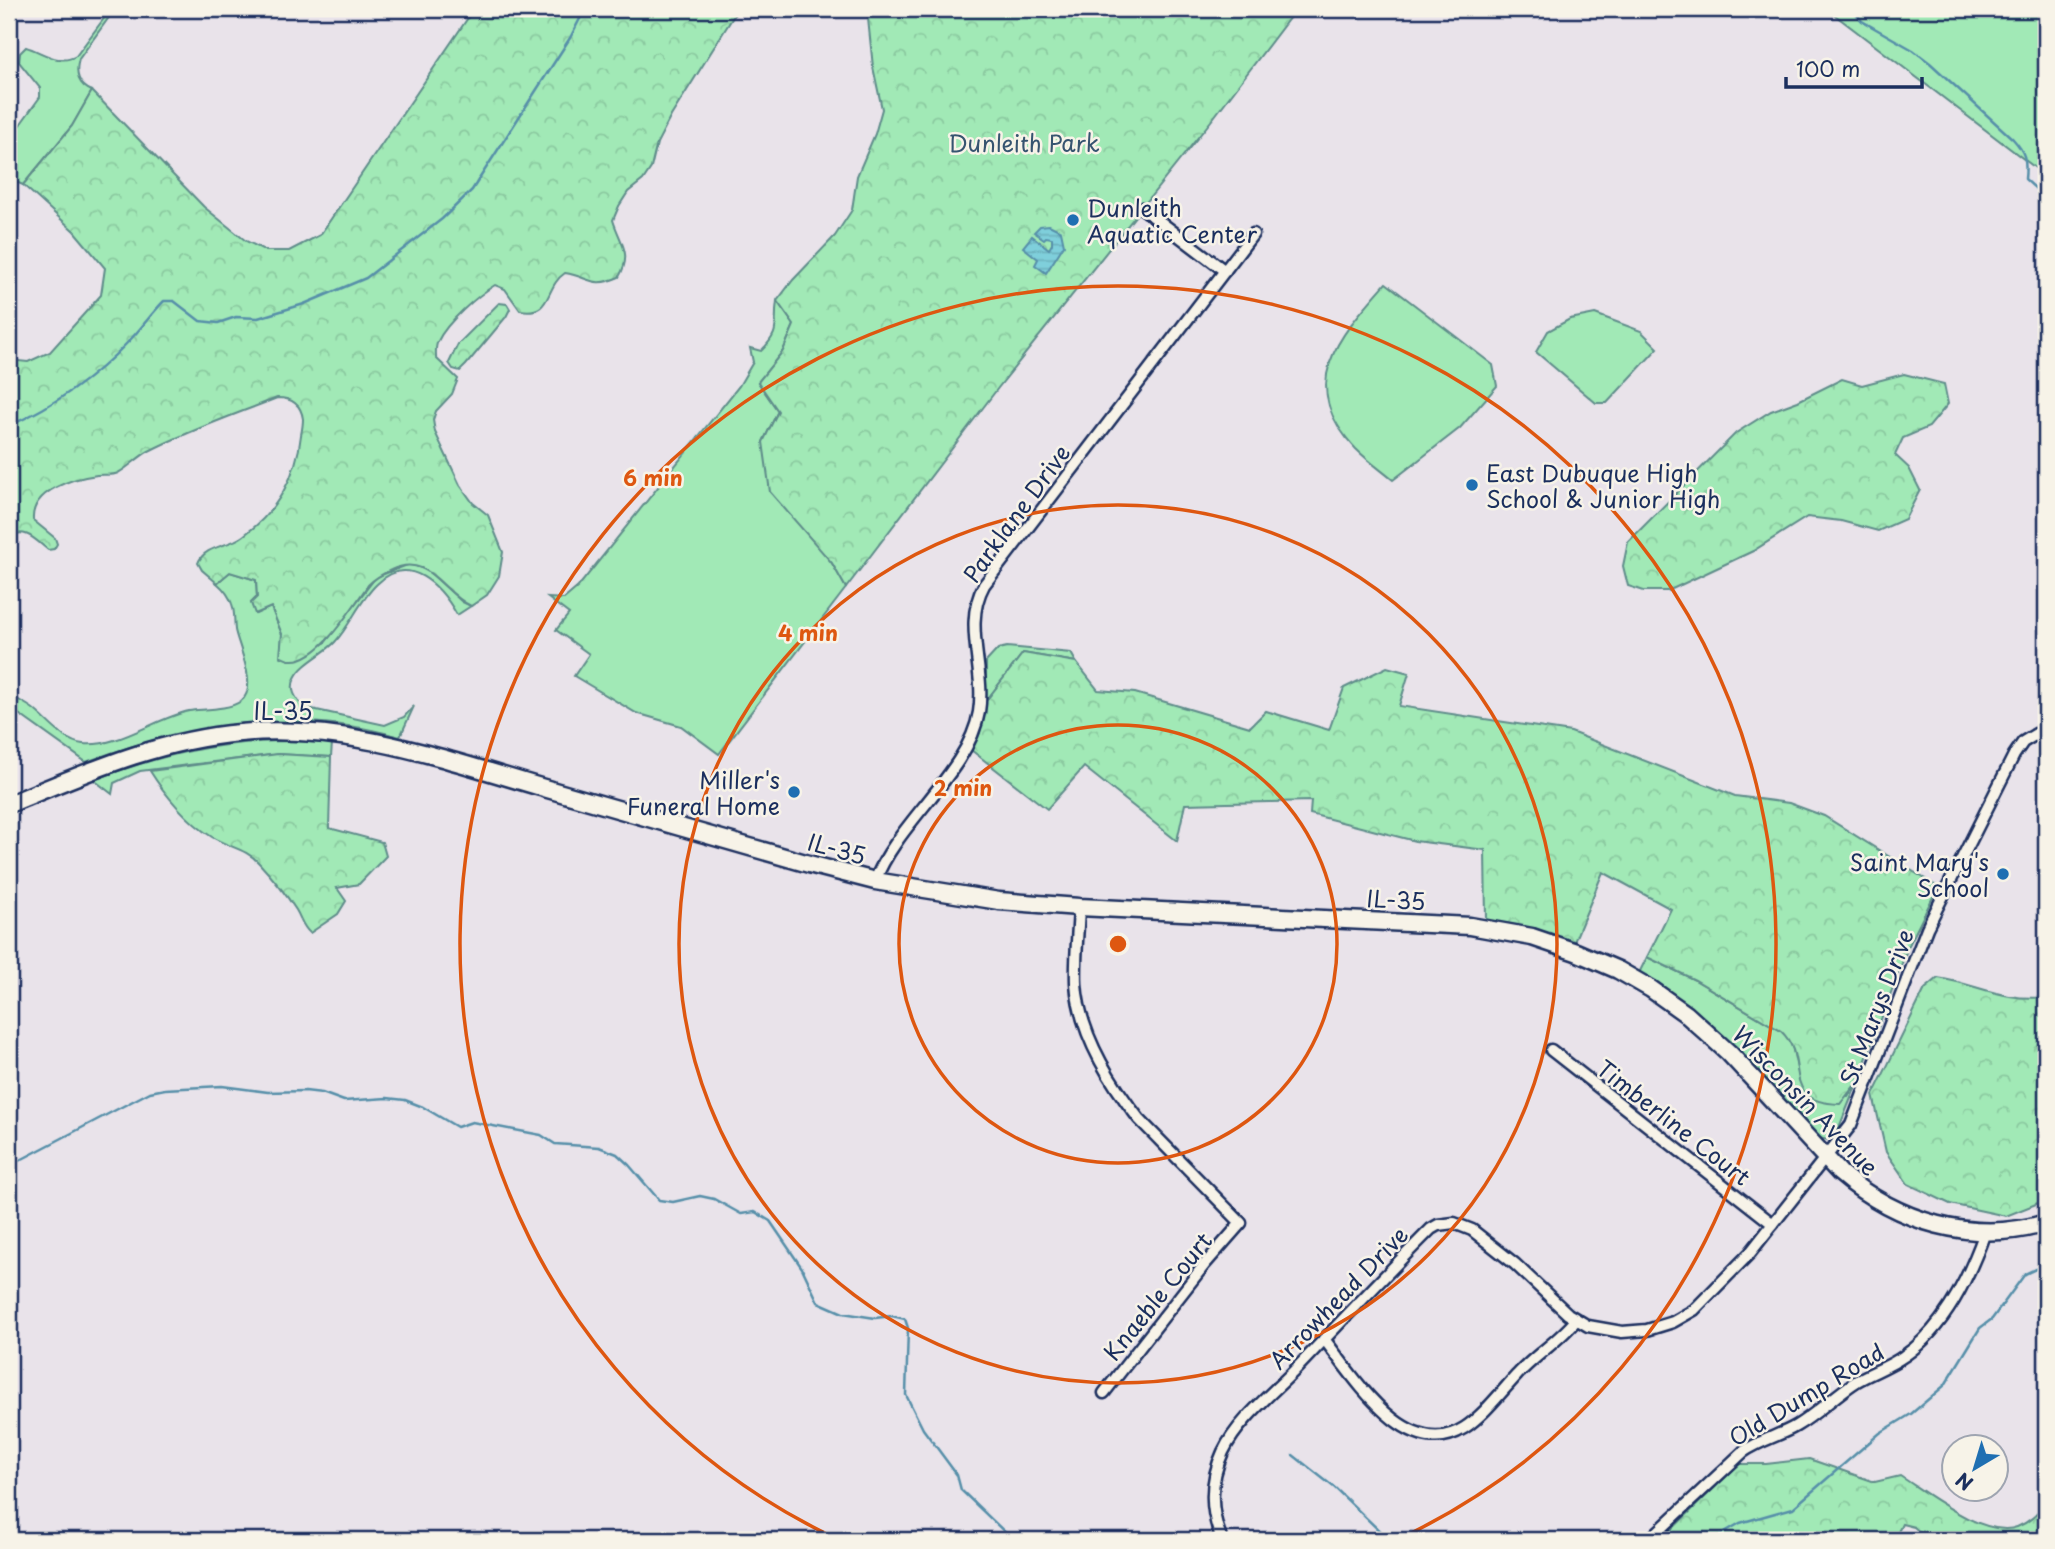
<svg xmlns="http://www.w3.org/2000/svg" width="2055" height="1549" font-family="'Playpen Sans',sans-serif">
  <defs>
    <pattern id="forest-crowns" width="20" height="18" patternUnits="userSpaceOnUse" patternTransform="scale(1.75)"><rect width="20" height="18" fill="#a1e9b6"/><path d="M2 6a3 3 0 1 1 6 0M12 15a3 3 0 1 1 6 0" fill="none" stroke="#8ac89f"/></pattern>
    <pattern id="water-rules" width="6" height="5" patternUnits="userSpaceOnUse" patternTransform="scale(1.75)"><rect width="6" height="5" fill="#7fcfdb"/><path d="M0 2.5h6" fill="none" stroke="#6db2be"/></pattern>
  </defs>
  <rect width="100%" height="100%" fill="#e9e3ea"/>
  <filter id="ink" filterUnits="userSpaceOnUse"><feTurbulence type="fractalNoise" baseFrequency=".0143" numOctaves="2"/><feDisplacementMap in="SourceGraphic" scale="14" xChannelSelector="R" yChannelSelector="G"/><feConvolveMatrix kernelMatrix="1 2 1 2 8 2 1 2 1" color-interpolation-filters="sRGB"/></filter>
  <g filter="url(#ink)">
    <g fill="#a1e9b6" stroke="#5e8c8a" stroke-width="2">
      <path d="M111,9H115L79,59C75,73 78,85 92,91L72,126L23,185L9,179V140L40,97V88L19,62L20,53L26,47C43,52 59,66 76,56Z"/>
      <path d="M1827,9H2046V176Z"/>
      <path d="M1386,283L1493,365L1497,386L1460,428L1393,480C1381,470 1367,460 1356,449C1294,384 1340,335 1386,283Z"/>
      <path d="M777,301L794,325L783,351L758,382L778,411L763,442L846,588L719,754L681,726L636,713L574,676L589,654L556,630L569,614L548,598L564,599L578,587L739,386L753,362L750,348L761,351C782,330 773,326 777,301Z"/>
      <path d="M1595,314L1641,331L1658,348L1607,403H1596L1536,352L1548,331L1570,319Z"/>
      <path d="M410,564L427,570L462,602L471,606L457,615C441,586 409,552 377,584C360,600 351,624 335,642C324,654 302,663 295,678C289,690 296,698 303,707L385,725L404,717L414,706L400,737C295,707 186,724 86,762L9,707V694C16,699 25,703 32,708C47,719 63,742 83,744C117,748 156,718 189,711C204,709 229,710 241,701C259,688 238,646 235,630C234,622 235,612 232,604C229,595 224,589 217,583L230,572L256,580L257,597L251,603L256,614L271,607L282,634L281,656L325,643L376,577Z"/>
      <path d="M1007,647L1071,653L1076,662L1023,653L986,701V662L998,649Z"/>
      <path d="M278,741L332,743L331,757L278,754L140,771L114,783L112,794L94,780C156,756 211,743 278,741Z"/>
      <path d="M1647,957L1695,980L1781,1031L1791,1041L1800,1082L1848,1096L1858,1081L1836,1135L1829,1140L1818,1138L1724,1036L1696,1011L1639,973Z"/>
    </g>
    <g fill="url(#forest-crowns)" stroke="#5e8c8a" stroke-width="2">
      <path d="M474,9H738L671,116L657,143L651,168L643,180L628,192L619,206L613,220C620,243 633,253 619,277C592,289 590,277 565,273C544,287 553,316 520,310L505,289L495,285C477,296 447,322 438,341C435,346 436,352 436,358L458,379L452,394L436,411L433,420L435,432L460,485L473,503L488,515L503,552L499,576L487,595L471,606C442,593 429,552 391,570C382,574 375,578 368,585C353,606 320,662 291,660C287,660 284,658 280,656L282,634L271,607L255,614L251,603L257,597L256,580L230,572L217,583L202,570L198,563C205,545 229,547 243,536C277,512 297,475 301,435C302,430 303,424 303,419C301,403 291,398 277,398C234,415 190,430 149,451C138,457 129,467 118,473C112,476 104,474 97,475C74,478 31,490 33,520L55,538L57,544L54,549L48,550C34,539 27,528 9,536V360L28,362L50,352L101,295L105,268L74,231L23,185L72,126L92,91L204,207L246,241L266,251H289L320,235Z"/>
      <path d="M867,9H1296L1211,121L998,388L846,588L832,563L770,492L763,442L778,411L758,382L783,351L794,325L777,301L793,280L835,236L852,210L857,176L875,134L882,109L873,67Z"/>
      <path d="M499,303L507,304L510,309L506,317L466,365L460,371L453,369L449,363L458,344Z"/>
      <path d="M1904,374L1944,384L1948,404L1929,427L1903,438L1895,455L1909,468L1920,490L1905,519L1878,531L1841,521L1807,517L1753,551L1668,591H1644L1628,586L1623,566L1628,542L1736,433L1771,411L1798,401L1842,379L1862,385Z"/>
      <path d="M1023,653L1076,662L1098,690L1135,693L1250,727L1266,711L1329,730L1344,688L1387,667L1409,673L1399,706L1571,732L1735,796L1789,803L1824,816L1938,887L1908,947L1858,1081L1840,1104C1777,1102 1812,1061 1781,1031L1695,980L1647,957L1671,909L1603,872L1574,942L1541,931L1486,920L1485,850L1415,841L1310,814L1311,801L1185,804L1177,841L1084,767L1047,809L971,750L980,733L986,701Z"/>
      <path d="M278,754L331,757L329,828L382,842L386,856L359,884L337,888L346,901L338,914L310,933C302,926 301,918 296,910C286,894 272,877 259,863C247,849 228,847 212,837C188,822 165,795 150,771Z"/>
      <path d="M1938,978C1978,984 2003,1002 2046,997V1200L2006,1216L1950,1204L1908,1184L1886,1152L1873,1095L1925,989Z"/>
      <path d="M1809,1459L1875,1482L1900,1476C1927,1493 1985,1539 2017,1527C2030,1522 2037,1514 2046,1504V1540H1929L1914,1527L1902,1524L1894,1540H1661L1739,1464H1766Z"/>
    </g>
    <path fill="url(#water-rules)" stroke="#578fa9" stroke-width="2" d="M1049,225L1061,231L1064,245L1046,273L1035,265L1038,259L1023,247L1032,236L1049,249L1052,244V238L1046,237L1044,239L1034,232L1040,226Z"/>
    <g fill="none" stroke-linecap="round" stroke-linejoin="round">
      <g stroke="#578fa9" stroke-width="2.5">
        <path d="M1852,9L1862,21L1913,50L1930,63L2013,139C2025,152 2027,160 2025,179L2046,198"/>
        <path d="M9,426C53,406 94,378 128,342C141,329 151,314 164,301H174L200,321L218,323L236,317L258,318L304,304L366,278L442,219L472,190L570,38L585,9"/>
        <path d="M9,1166L150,1092L165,1089L222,1086L268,1092L305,1091L322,1093L344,1101L387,1098L405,1100L423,1107L457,1127L472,1122L541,1135L555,1144L599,1147L617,1154L629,1165L659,1200L673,1202L700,1196L714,1199L741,1214L755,1212L770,1221L802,1268L818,1302L843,1313L875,1318L892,1316L905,1319L908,1328L906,1395L923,1429L957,1475L961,1490L1013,1540"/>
        <path d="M1293,1455L1335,1488L1389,1540"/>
        <path d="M1711,1540L1740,1523L1793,1508L1880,1433L1911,1414L1945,1385L1980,1328L1992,1319L2025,1274L2046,1264"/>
      </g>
      <g stroke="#1b2f5e" stroke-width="15">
        <g id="street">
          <path d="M1142,208L1225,271"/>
          <path d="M875,881C897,822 969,772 979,712C986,669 962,625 984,585L1253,234"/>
          <path d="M1079,907C1078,932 1075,958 1076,983C1079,1033 1109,1081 1139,1119L1241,1223L1205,1264L1104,1393"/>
          <path d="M1551,1050L1773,1224"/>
          <path d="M1324,1339C1354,1377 1407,1464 1464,1428C1484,1415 1501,1392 1517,1375C1535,1355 1559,1341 1576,1320"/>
          <path d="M1222,1540C1210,1511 1209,1482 1223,1452C1237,1422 1269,1396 1293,1372C1339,1324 1384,1276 1431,1229L1438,1225L1454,1223L1472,1230L1515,1264L1568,1314L1588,1326L1622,1332L1647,1330L1673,1322L1694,1310L1750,1253L1851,1125L1927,928L2014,755L2023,742L2046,728"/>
          <path d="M1649,1540L1743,1452C1760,1440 1779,1436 1796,1426C1818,1413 1835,1395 1857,1381C1872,1372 1889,1367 1904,1356C1945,1328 1969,1277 1985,1232"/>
        </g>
      </g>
      <g stroke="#1b2f5e" stroke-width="21">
        <path id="primary" d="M9,804C85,773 158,740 240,733C346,723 444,759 544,788C632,814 721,838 809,864L875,881L999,901L1079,907L1470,926L1532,937L1576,952L1618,970L1651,989L1686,1014L1729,1053L1840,1173C1897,1222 1973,1245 2046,1223"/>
      </g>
      <use href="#street" stroke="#f7f3e8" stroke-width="10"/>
      <use href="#primary" stroke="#f7f3e8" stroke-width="16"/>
    </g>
  </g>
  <g fill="none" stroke="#de5710" stroke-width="3.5">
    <circle cx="1118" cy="944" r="219"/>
    <circle cx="1118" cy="944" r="439"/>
    <path d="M835 1538A658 658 0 1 1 1401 1538"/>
  </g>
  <g fill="#1f6fb2" stroke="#f7f3e8" stroke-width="2.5">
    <circle cx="1073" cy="220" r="7"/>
    <circle cx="1472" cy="485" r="7"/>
    <circle cx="794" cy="792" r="7"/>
    <circle cx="2003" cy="874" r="7"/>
  </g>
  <g text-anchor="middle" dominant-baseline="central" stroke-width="5" stroke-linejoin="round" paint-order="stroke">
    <g font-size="23" fill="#365470" stroke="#f7f3e8">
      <text x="1024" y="142">Dunleith Park</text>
    </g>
    <g font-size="23" fill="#1b2f5e" stroke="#f7f3e8" text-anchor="start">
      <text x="1087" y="207">Dunleith<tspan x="1087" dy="26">Aquatic Center</tspan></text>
      <text x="1486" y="472">East Dubuque High<tspan x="1486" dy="26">School &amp; Junior High</tspan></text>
      <text x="780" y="779" text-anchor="end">Miller's<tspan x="780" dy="26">Funeral Home</tspan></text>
      <text x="1989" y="861" text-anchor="end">Saint Mary's<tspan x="1989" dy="26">School</tspan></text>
    </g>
    <g font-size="23" fill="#1b2f5e" stroke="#f7f3e8">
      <text transform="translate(1016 513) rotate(-54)">Parklane Drive</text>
      <text x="283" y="710">IL-35</text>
      <text transform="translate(837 848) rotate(15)">IL-35</text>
      <text transform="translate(1396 899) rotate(3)">IL-35</text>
      <text transform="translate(1876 1007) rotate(-69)">St Marys Drive</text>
      <text transform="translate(1806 1100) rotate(46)">Wisconsin Avenue</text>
      <text transform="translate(1674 1122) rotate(38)">Timberline Court</text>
      <text transform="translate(1157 1296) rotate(-51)">Knaeble Court</text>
      <text transform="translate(1338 1297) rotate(-46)">Arrowhead Drive</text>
      <text transform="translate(1806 1394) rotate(-31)">Old Dump Road</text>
    </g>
  </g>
  <circle cx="1118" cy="944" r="10" fill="#de5710" stroke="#f7f3e8" stroke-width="3.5"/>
  <g font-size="21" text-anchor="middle" font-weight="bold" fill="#de5710" stroke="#f7f3e8" stroke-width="5" stroke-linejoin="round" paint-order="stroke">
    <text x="653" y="486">6 min</text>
    <text x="808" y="641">4 min</text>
    <text x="963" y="796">2 min</text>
  </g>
  <rect width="2055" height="1549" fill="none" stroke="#f7f3e8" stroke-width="35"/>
  <rect x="18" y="18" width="2020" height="1514" fill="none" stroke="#1b2f5e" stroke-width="2.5" filter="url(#ink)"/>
  <g transform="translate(1975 1468) rotate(218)"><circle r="33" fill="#f7f3e8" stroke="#9fa5b1" stroke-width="2"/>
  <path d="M0-5L12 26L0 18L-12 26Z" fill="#1f6fb2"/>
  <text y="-10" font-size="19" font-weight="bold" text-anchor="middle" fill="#1b2f5e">N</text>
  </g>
  <path d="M1786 77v10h136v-10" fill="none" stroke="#1b2f5e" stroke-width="3.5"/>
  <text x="1796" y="77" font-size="21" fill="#1b2f5e" stroke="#f7f3e8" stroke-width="5" paint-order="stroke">100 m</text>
</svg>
